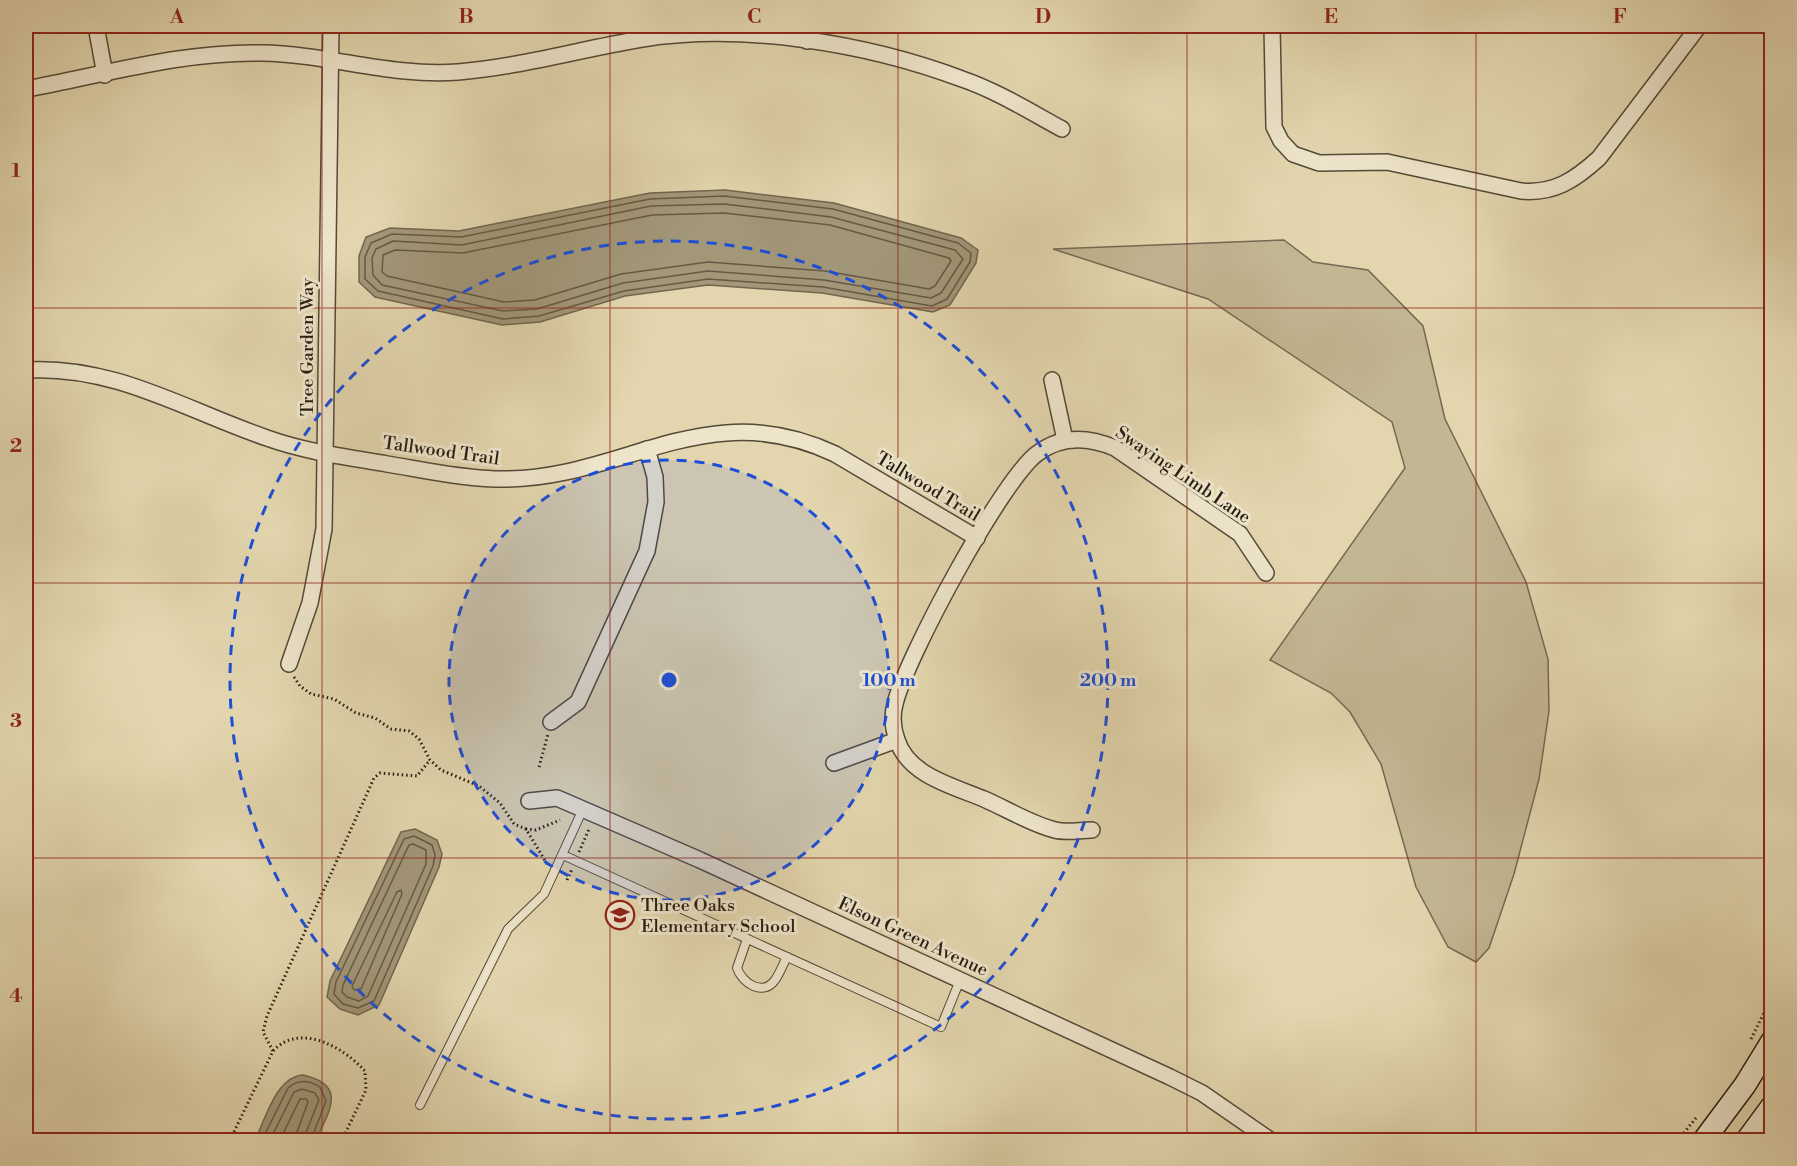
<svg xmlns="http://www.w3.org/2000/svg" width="1797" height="1166" font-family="'Libre Bodoni',serif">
  <rect width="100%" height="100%" fill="#e3d6ae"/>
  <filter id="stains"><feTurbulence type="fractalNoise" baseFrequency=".00333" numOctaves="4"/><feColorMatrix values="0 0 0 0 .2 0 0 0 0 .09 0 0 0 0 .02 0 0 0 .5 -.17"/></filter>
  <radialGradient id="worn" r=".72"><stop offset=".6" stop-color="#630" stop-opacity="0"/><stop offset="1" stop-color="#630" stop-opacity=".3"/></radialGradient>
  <path fill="#c3b693" stroke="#746952" stroke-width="1.5" d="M1284,240L1313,262L1368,270L1423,326L1445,419L1526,582L1548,659L1549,711L1539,779L1514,874L1489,948L1476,962L1448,947L1416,887L1381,764L1350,712L1331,693L1270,660L1405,468L1392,422L1208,299L1053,249Z"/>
  <g fill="#a29779" stroke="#70664f" stroke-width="1.5">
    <path d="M725,190L834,203L961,238L978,250L976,263L950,305L933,312L822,293L708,285L625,296L540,322L502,325L375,297L359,282V256L366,237L390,228L459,231L650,193Z"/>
    <path d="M415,829L437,840L442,854L439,867L379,1005L358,1015L340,1009L327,997L330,981L401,832Z"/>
    <path d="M303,1075C348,1085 329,1111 316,1140H255C266,1118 276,1077 303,1075Z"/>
  </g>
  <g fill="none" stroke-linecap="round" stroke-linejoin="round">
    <g stroke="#645a45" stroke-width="1.5">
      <path d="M724,196L833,209L958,243L971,253L970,262L947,299L932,306L823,287L708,279L624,291L539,316L503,319L378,291L365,279V257L371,243L392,234L461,237L650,199Z"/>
      <path d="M724,204L831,217L955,250L963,259L941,293L931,298L824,280L708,271L623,283L537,309L503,311L382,285L373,275L372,258L376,249L393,241L462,245L651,206Z"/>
      <path d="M724,213L830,225L949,258L951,261L935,286L929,289L825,271L708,262L621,274L535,300L504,302L387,276L382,272L383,255L395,250L463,253L652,215Z"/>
      <path d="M414,836L432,845L435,855L433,866L374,1001L358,1008L343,1004L334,994L336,982L404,839Z"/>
      <path d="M413,844L426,850V864L368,996L359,1001L347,997L342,992L343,985L409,845Z"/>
      <path d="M401,890L402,894L361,989L354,990L352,986L397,892Z"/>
      <path d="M262,1140L288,1088C298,1079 309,1080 320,1087L326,1101L311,1140"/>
      <path d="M270,1140L294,1092L302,1089L315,1093L319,1100L303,1140"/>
      <path d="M280,1140L300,1099H306L308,1102L294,1140"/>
    </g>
    <g stroke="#544a38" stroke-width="10">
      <g id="lane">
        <path d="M563,855L941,1027L960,980"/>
        <path d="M747,939L737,968C742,983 763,997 775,980C780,973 783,964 787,957"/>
        <path d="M420,1105L508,929L544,894L583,809"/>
      </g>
    </g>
    <g stroke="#544a38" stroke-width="18">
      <g id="street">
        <path d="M96,26L105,75"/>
        <path d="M1272,26L1274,127L1281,141L1293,154L1319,163L1387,162L1521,191C1554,194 1575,180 1599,158L1699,26"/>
        <path d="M807,41L810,26"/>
        <path d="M26,89C103,75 183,51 262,53C328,54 391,77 458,72C520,67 581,49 642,39C743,23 866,43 962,79C997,91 1029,111 1062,129"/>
        <path d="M26,370C115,365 185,410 267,438C306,452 347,457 387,464C423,470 459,478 495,479C621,483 704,392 835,454L977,538"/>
        <path d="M1052,380L1065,440"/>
        <path d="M289,664L310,603L324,529L331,26"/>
        <path d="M551,722L578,702L647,551L656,502L655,477L647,449"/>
        <path d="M834,763L897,740"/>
        <path d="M529,801L557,798L700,860L1170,1077L1202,1093L1270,1140"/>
        <path d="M1092,830C1080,830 1066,833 1055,830C1031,824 1007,809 984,799C953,786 909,776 897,740C893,729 892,715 895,704C905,660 1003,477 1038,453C1062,435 1089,437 1115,448L1240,534L1266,573"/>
      </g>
    </g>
    <g stroke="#251c11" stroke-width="24">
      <g id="secondary">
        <path d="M1704,1140L1745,1085L1772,1041"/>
        <path d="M1747,1140L1772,1106"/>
      </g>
    </g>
    <g stroke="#251c11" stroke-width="3" stroke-dasharray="1.5 3" stroke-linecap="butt">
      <path d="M294,677L300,686L311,694L334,699L356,713L375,718L391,729L409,731L419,739L430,760L441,770L479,786L500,803L514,824L526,829"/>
      <path d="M539,767L548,734"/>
      <path d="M579,852L589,829"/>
      <path d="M547,864L526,829L536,830L560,820"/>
      <path d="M567,880L572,869"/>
      <path d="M1751,1039L1772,997"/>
      <path d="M273,1051L263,1032L267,1016L374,778L380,773L417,776L430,760"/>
      <path d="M230,1140L273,1051C300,1022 343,1047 365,1071L366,1090L342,1140"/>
      <path d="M1678,1140L1696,1118"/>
    </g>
    <use href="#lane" stroke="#ede4ca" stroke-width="8"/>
    <use href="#street" stroke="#ede4ca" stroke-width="15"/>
    <use href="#secondary" stroke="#ede4ca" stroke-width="21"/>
  </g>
  <path fill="none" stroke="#8f2418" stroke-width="1.5" stroke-opacity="0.55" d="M322,26V1140M610,26V1140M898,26V1140M1187,26V1140M1476,26V1140M26,308H1772M26,583H1772M26,858H1772"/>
  <circle cx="669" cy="680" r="220" fill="#1d4ed8" fill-opacity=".12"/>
  <g fill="none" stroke="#1d4ed8" stroke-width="3" stroke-dasharray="10 8">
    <circle cx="669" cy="680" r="220"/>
    <circle cx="669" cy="680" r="439"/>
  </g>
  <defs>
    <g id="school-ring" transform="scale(1.5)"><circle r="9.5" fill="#ede4ca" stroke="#8f2418" stroke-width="1.5"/><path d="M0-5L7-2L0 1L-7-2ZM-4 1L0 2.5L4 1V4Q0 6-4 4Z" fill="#8f2418"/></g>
  </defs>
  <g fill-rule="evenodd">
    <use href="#school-ring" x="620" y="915"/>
  </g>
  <g text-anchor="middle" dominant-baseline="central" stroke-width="6" stroke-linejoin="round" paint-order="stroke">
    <g font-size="18" fill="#251c11" stroke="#ede4ca">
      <text transform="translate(307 347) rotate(-90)">Tree Garden Way</text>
      <text transform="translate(441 451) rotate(8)">Tallwood Trail</text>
      <text transform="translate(1183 475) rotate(34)">Swaying Limb Lane</text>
      <text transform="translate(928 487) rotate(31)">Tallwood Trail</text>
      <text transform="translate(913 937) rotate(25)">Elson Green Avenue</text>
    </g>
    <g font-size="18" fill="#251c11" stroke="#ede4ca" text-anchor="start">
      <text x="641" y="905">Three Oaks<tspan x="641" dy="21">Elementary School</tspan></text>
    </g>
  </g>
  <circle cx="669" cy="680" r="9" fill="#1d4ed8" stroke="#ede4ca" stroke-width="3"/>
  <g font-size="18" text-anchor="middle" font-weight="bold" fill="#1d4ed8" stroke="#ede4ca" stroke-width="6" stroke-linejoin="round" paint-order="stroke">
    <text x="889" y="686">100 m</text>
    <text x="1108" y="686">200 m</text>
  </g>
  <rect width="1797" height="1166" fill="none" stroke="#e3d6ae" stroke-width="66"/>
  <rect x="33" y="33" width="1731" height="1100" fill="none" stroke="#8f2418" stroke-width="2"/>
  <g font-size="20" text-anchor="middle" font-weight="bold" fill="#8f2418">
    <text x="177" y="23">A</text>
    <text x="466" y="23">B</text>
    <text x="754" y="23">C</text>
    <text x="1043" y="23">D</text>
    <text x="1331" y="23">E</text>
    <text x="1620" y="23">F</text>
    <text x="16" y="177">1</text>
    <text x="16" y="452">2</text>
    <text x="16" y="727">3</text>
    <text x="16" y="1002">4</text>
  </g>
  <rect width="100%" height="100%" filter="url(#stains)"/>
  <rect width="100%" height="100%" fill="url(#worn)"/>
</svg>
